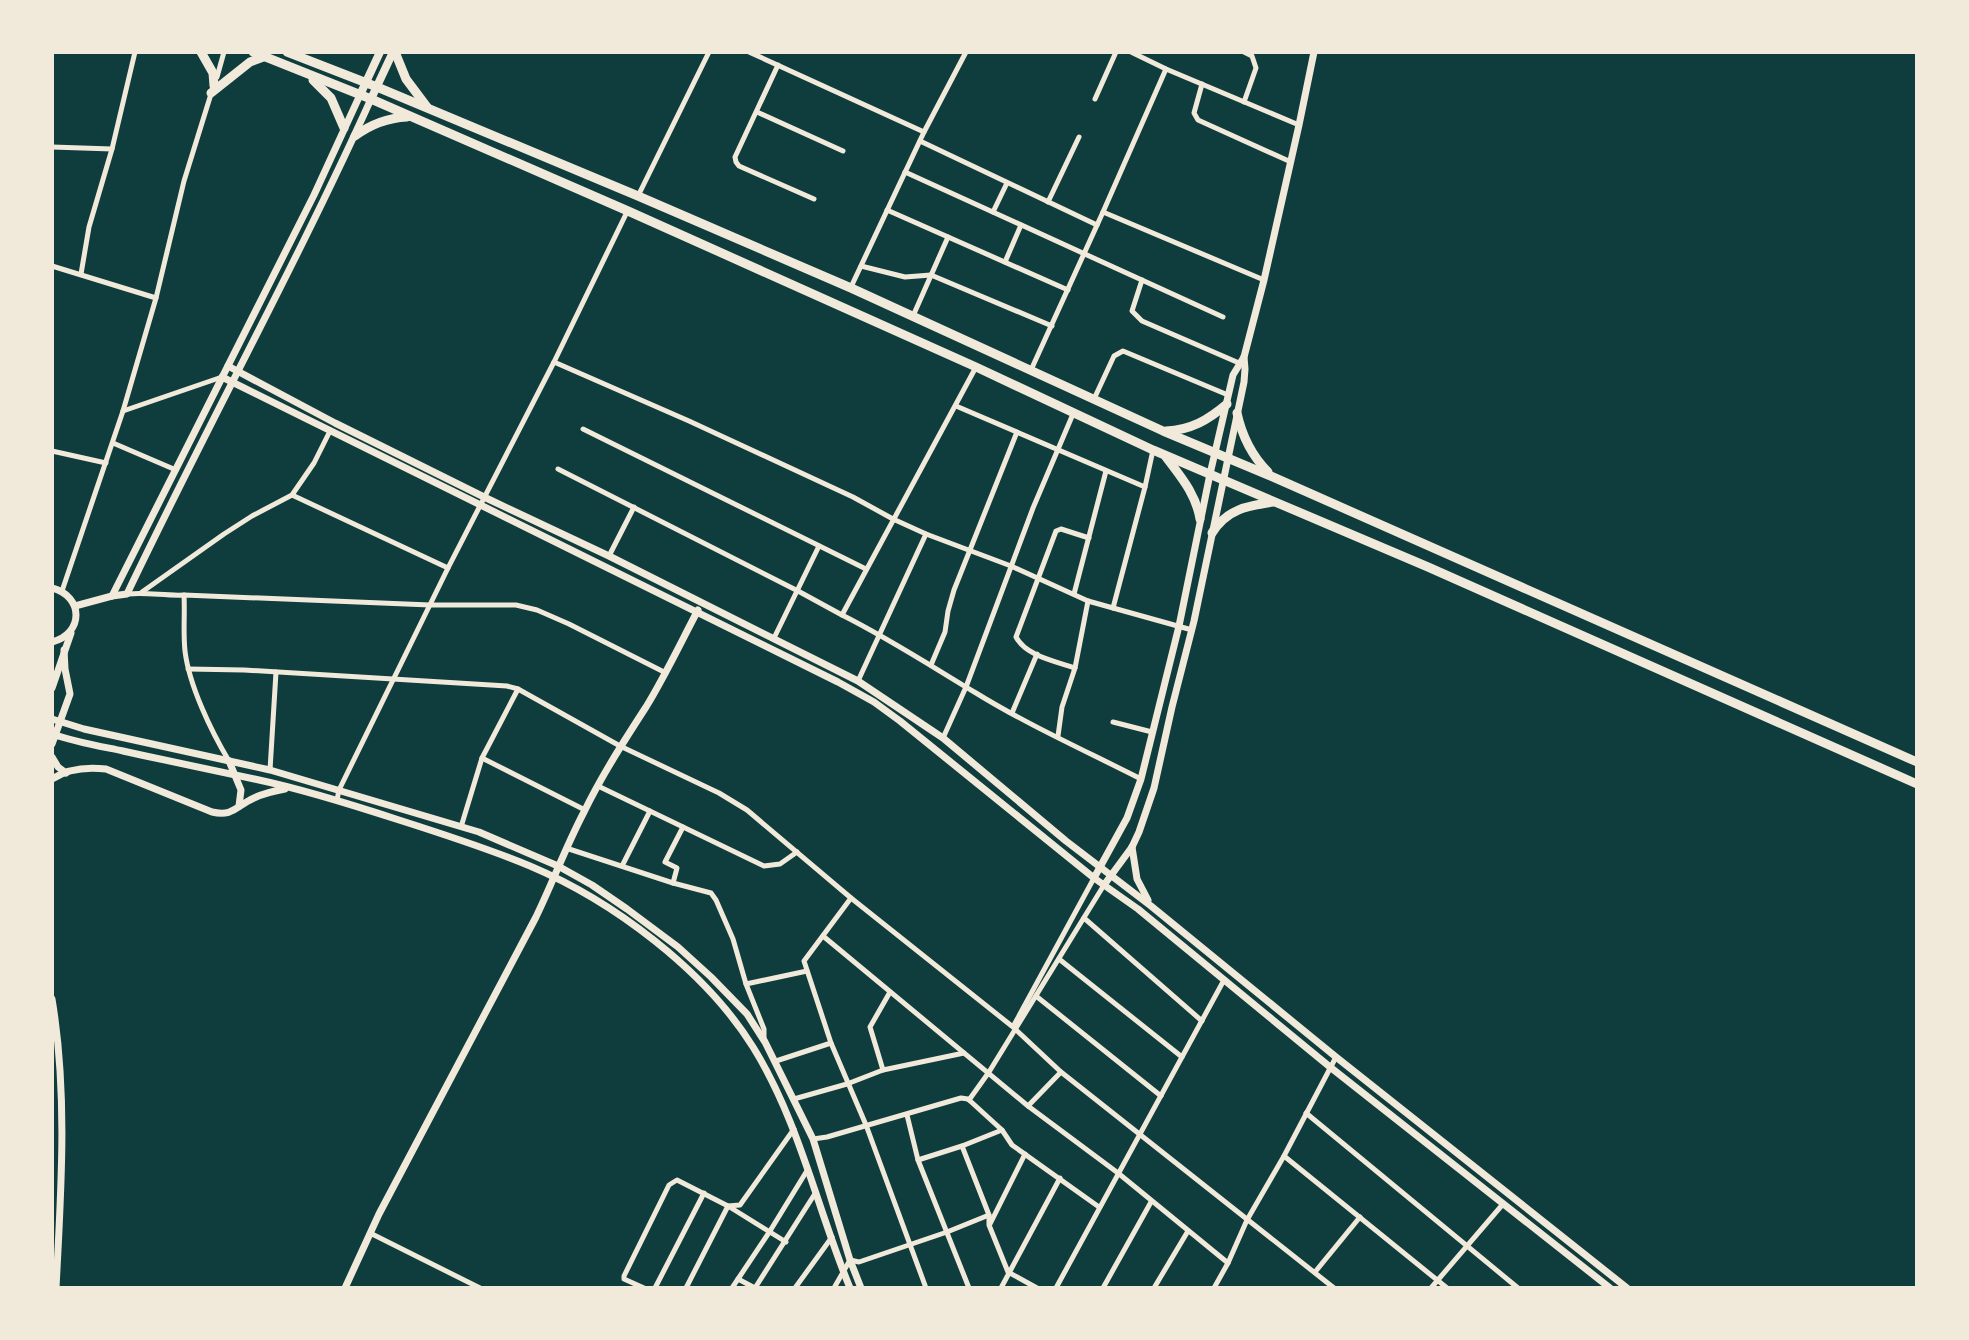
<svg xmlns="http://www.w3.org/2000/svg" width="1969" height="1340" font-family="Merriweather,serif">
  <rect width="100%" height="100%" fill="#0f3d3e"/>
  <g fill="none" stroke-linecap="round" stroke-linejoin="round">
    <g stroke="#f1e9da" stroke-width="5">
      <path d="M749,52L924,132"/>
      <path d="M1131,52L1166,69L1299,125"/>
      <path d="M1244,52L1252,56L1256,68L1244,102"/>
      <path d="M778,65L735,157L736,162L739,166L814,199"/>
      <path d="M217,77L224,52"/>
      <path d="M1202,84L1194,113L1198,120L1291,162"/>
      <path d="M1095,99L1116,52"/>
      <path d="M757,112L843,151"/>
      <path d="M920,141L1097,225"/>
      <path d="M52,147L112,149"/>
      <path d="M905,172L1223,317"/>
      <path d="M638,196L709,52"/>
      <path d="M1048,202L1079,137"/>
      <path d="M887,210L1068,290"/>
      <path d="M993,212L1007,183"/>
      <path d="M1103,212L1264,280"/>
      <path d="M1005,262L1021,225"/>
      <path d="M52,266L156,298"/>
      <path d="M861,266L905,277L931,275L1052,326"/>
      <path d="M81,274L89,227L112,149L135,52"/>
      <path d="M1142,280L1132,311L1142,321L1239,363"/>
      <path d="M851,287L924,132L966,52"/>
      <path d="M913,316L948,237"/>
      <path d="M554,362L689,421L853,497L893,519L926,534L1011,566L1088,601L1192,630"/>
      <path d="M1031,370L1103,212L1166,69"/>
      <path d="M1094,399L1114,356L1123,351L1228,395"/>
      <path d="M956,406L1145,487"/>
      <path d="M123,411L222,377"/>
      <path d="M583,429L866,569"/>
      <path d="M113,443L176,470"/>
      <path d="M52,451L106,463"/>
      <path d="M558,469L798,591L842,615L976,367"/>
      <path d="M292,495L448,568"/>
      <path d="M609,556L634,507"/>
      <path d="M62,591L123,411L156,298L184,181L211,94"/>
      <path d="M142,592L224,534L252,516L292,495L314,463L330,431"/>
      <path d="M128,594C147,592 165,596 184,595L430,605H516L537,610L569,624L664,672"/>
      <path d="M1074,594L1106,471"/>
      <path d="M184,595C185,614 183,633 185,651C189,685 211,731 229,761"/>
      <path d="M1113,608L1145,487L1153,450"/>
      <path d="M842,615C888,638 931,666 976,693C1028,725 1086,751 1141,779"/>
      <path d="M774,638L819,546"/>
      <path d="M931,665L945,632L948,611L954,590L1017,432"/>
      <path d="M1075,668C1055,661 1026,656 1016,637L1056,531L1061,529L1089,538"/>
      <path d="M188,669L244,670L507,686L518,689L620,746L719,793L747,810L851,898L1013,1027L1061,1072L1334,1288"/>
      <path d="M858,681L926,534"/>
      <path d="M518,689L482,758L585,810"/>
      <path d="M1012,713L1037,654"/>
      <path d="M1113,722L1152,732"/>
      <path d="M1058,736L1062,707L1075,668L1088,601"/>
      <path d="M943,738L966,687L1033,508L1073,414"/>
      <path d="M270,770L276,672"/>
      <path d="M598,786L764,866L780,864L797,852"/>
      <path d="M337,800L339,790L448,568L554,362L627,212"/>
      <path d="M461,827L482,758"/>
      <path d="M566,848L673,883L711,893L716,900L733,939L746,984L764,1029V1039"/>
      <path d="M622,866L650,811"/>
      <path d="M673,883L677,868L665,862L683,827"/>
      <path d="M851,898L804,961L831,1043L866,1125L926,1288"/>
      <path d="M1084,918L1202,1021"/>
      <path d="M823,936L1028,1106L1118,1173L1228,1263"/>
      <path d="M1059,959L1182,1057"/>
      <path d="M746,984L807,971"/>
      <path d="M1036,996L1161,1096"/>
      <path d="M1014,1025L1094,878"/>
      <path d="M776,1061L831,1043"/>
      <path d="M883,1070L870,1027L890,992"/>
      <path d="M794,1099L847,1084L883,1070L964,1053"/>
      <path d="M969,1100L989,1072L1104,885"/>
      <path d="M1028,1106L1061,1072"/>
      <path d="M1306,1113L1518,1288"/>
      <path d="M907,1115L918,1160L969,1288"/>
      <path d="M813,1139L827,1137L961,1098L968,1099L1002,1130L1012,1145L1099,1207"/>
      <path d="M962,1146L989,1215V1225L1008,1272L1037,1288"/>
      <path d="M1284,1156L1447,1288"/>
      <path d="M918,1160L962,1146L1002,1130"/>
      <path d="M990,1224L1025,1154"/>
      <path d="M370,1233L480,1288"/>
      <path d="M1315,1272L1360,1217"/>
      <path d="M738,1279L755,1288"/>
      <path d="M644,1288L624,1279V1276L669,1185L677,1180L728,1206L786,1242"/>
      <path d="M655,1288L704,1193"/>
      <path d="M686,1288L728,1206L740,1205L794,1129"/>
      <path d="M732,1288L770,1231L808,1169"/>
      <path d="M755,1288L816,1192"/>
      <path d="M795,1288L832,1237"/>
      <path d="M834,1288L850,1260L859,1262L947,1232L989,1215"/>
      <path d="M1001,1288L1060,1178"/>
      <path d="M1056,1288L1224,980"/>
      <path d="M1103,1288L1151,1202"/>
      <path d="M1154,1288L1188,1231"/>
      <path d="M1214,1288L1228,1263L1247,1220L1284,1156L1336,1057"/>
      <path d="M1431,1288L1503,1204"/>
    </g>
    <g stroke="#f1e9da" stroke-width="7">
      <path d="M1094,878L1127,818L1141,779L1179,626L1210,474L1233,375L1244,357L1264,280L1299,125L1314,52"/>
      <path d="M1104,885L1132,847L1139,832L1154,788L1172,707L1194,621L1244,382L1245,369L1244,357"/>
    </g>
    <g stroke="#f1e9da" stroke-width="7">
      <path d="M228,366L335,423L484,497L609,556L858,681L943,738L1066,841L1151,906L1336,1057L1627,1288"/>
      <path d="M222,377L838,682L874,702L900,721L1094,878L1138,909L1330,1067L1610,1288"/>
      <path d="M52,588C84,596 84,634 52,642"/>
      <path d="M112,596L314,195L360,95"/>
      <path d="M75,606L112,596L127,594C206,428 295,267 371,99"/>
      <path d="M52,688L71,633"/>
      <path d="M52,719L84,729L270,770L479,832L558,866L592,885L627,909L678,947L711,977L747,1014L765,1042L813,1139L850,1260L861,1288"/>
      <path d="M52,734C75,742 99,746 123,751C168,761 213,770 259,780C306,790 353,805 399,820C443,834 487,848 530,866C613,901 705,970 753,1047C799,1121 817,1208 850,1288"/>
      <path d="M52,744L70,694L65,669L64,650"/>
      <path d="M52,757L58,767L66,773"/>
      <path d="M229,761L241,790L239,806"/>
      <path d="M52,779C67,769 88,767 106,769L212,812C233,817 236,806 254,798C264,793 274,791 285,789"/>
      <path d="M1132,847L1137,879L1148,900"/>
      <path d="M52,999C68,1094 61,1192 56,1288"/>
      <path d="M345,1288L379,1214L536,917C553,882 566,846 584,812C602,775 624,741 646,707C665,676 681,642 698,610"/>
    </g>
    <g stroke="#f1e9da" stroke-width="8">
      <path d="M360,95L380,52"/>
      <path d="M371,99L393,52"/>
    </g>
    <g stroke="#f1e9da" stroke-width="9">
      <path d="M201,52L213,73L214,86"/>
      <path d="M253,52L371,99L628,211L976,367L1153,450L1428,567L1917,784"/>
      <path d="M287,52L377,87L638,196L851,288L1163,431L1273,477L1917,762"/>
      <path d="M395,52L406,79L427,107"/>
      <path d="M313,80L331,98L344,128"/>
      <path d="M211,93L250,62L266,56"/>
      <path d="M355,136C371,124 387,118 407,117"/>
      <path d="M1237,413C1242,436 1251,455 1268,472"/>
      <path d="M1166,431C1191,430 1208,420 1227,404"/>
      <path d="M1166,457C1181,477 1196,494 1200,519"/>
      <path d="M1212,533C1227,509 1247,506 1273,502"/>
    </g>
  </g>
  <rect width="1969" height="1340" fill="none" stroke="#f1e9da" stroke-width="108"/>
</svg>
